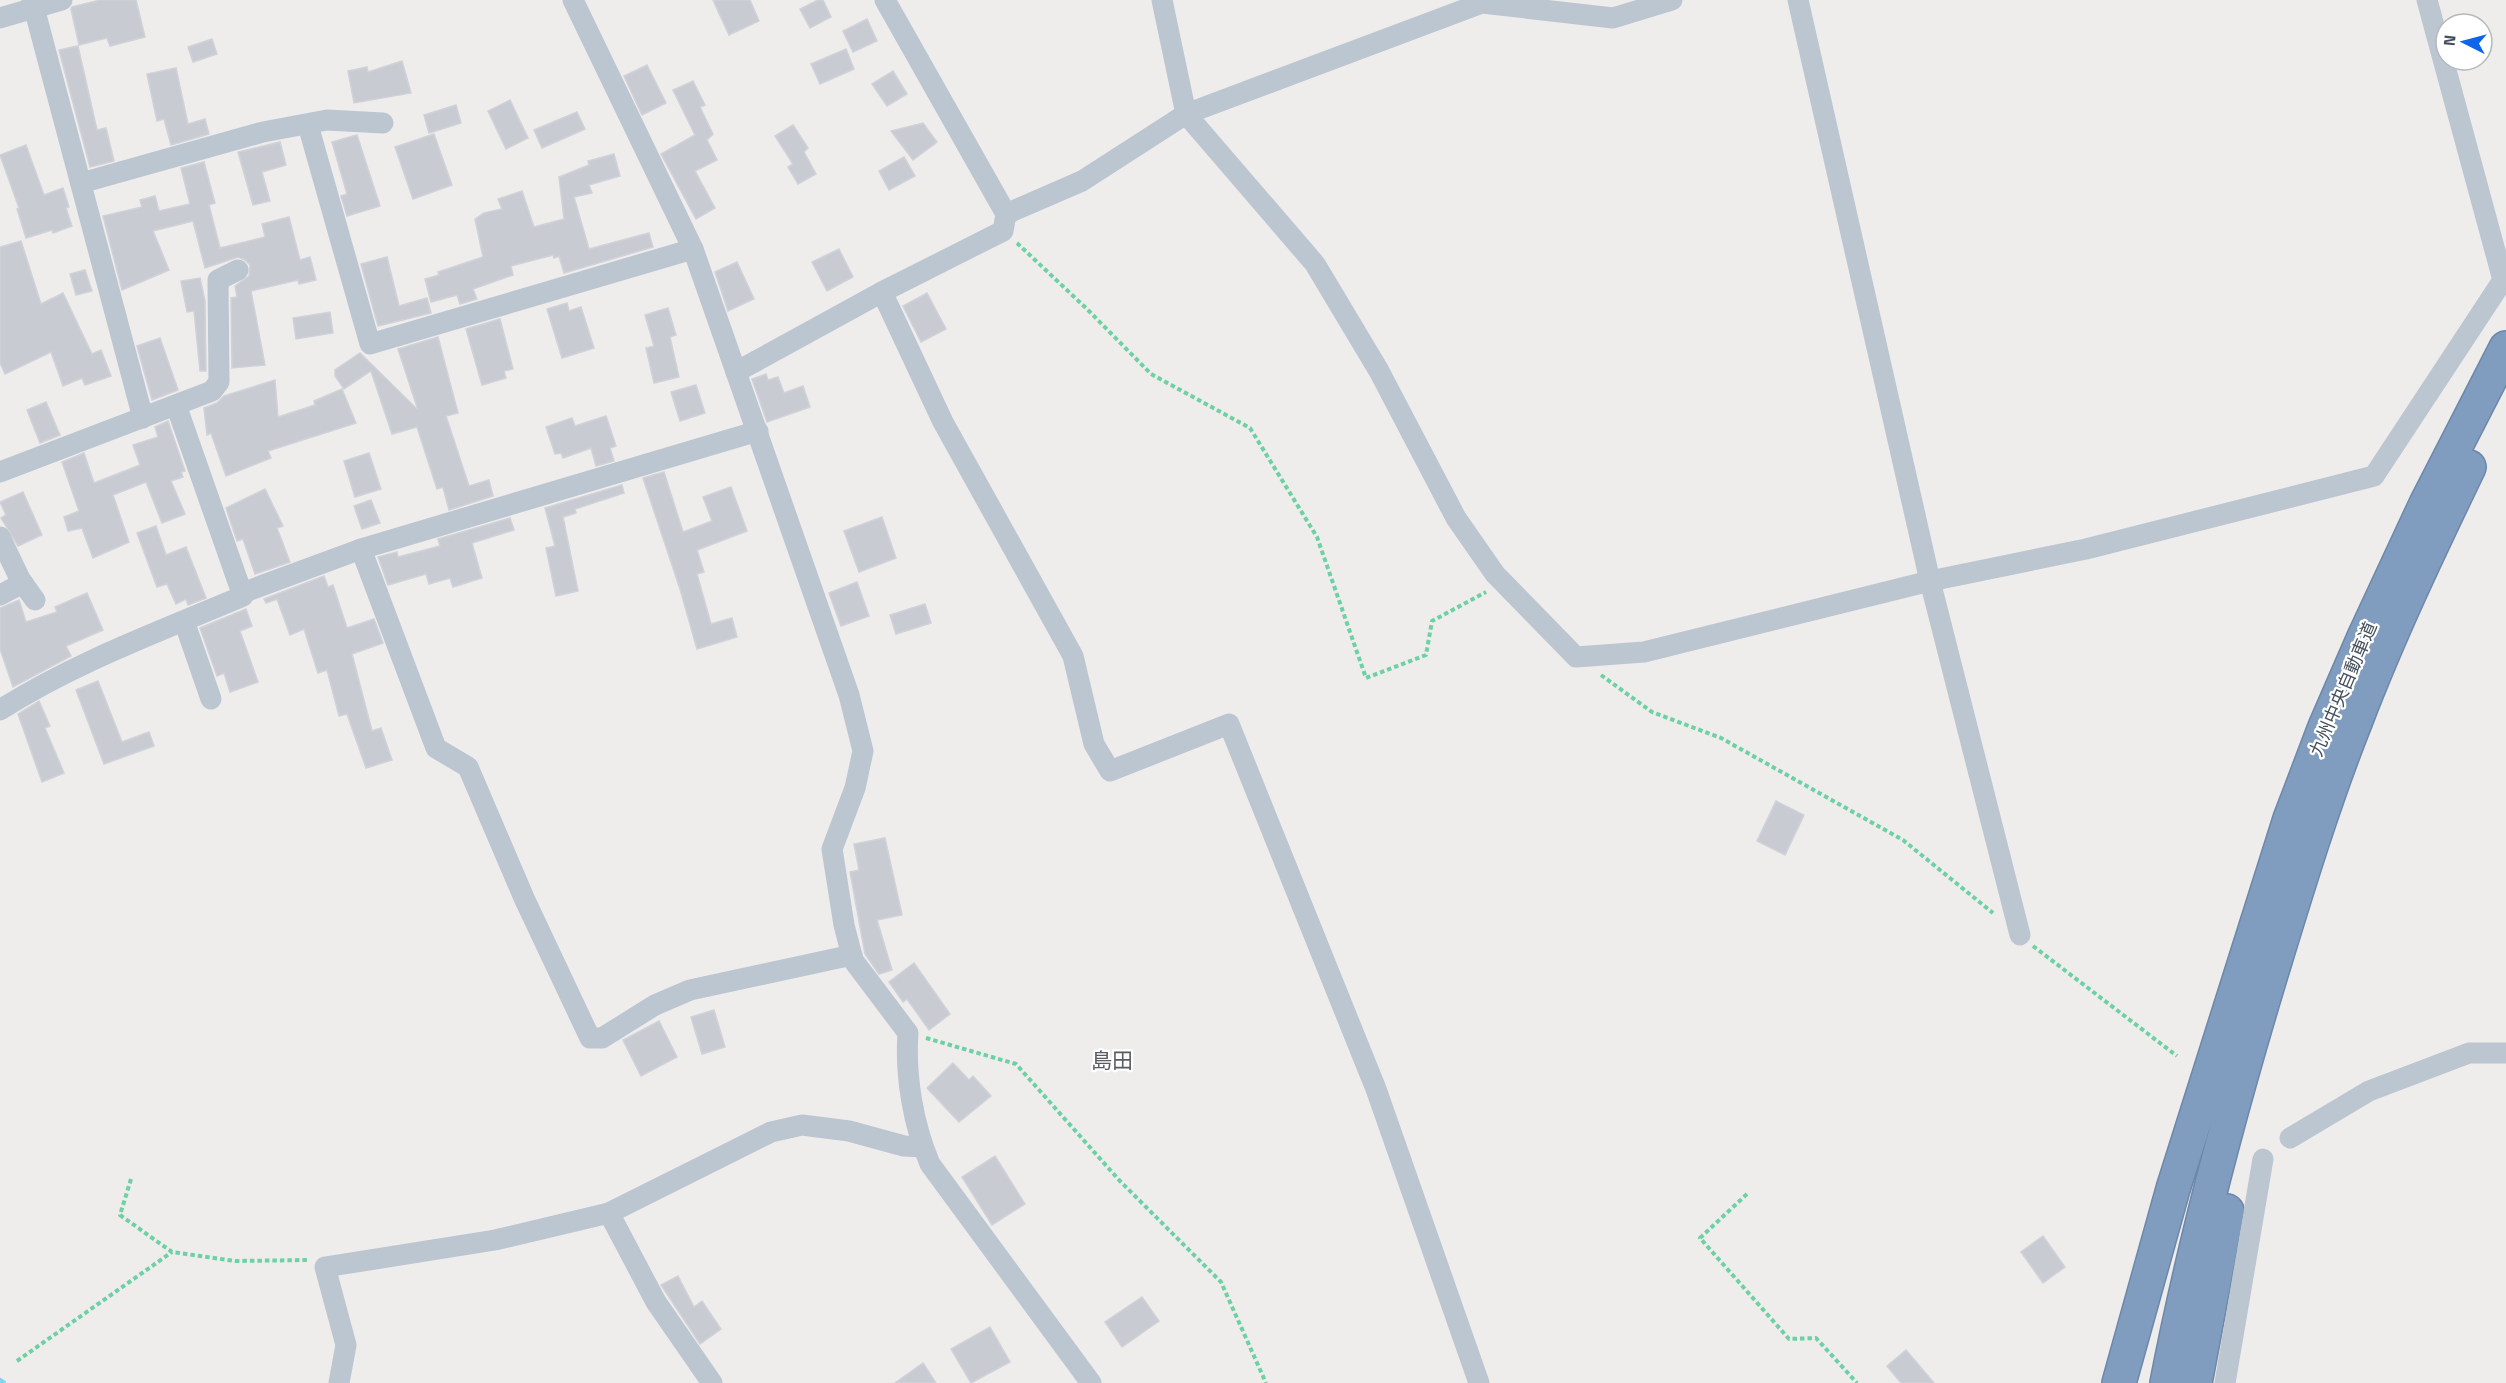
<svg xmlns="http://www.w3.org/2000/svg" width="2506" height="1383" font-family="'Titillium Web','Noto Sans JP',sans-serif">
  <rect width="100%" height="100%" fill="#efecec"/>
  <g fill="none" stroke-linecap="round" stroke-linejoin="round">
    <path stroke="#80d6f1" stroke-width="6" d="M0,1381L3,1383"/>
  </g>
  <g fill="#c9cbd2" stroke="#d0d2d9" stroke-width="1.5">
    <path d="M100,0H136L145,37L110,46L107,38L79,45L71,9L72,7Z"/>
    <path d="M713,0H750L759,21L729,35Z"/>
    <path d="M818,0H823L831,17L810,28L800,9Z"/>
    <path d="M867,19L877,41L853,52L843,31Z"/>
    <path d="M212,39L217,54L193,62L188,47Z"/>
    <path d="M78,46L97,130L106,128L114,161L90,167L59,50Z"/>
    <path d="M846,49L854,69L820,84L811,64Z"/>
    <path d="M402,61L411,93L354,103L348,71L367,67L368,72Z"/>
    <path d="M647,65L666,103L642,115L624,76Z"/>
    <path d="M176,68L188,124L205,119L209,134L171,145L164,119L157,121L147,74Z"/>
    <path d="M893,71L907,94L887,106L872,84Z"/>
    <path d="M693,81L705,105L700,107L713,134L707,140L717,160L695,171L715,208L696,219L661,154L695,135L673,90Z"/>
    <path d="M510,100L528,138L506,149L488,111Z"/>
    <path d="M456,105L461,123L429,133L424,115Z"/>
    <path d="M577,112L585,129L542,148L534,130Z"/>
    <path d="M923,123L937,142L913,160L891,131Z"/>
    <path d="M793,125L808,148L804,152L816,174L798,184L788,167L793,164L775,136Z"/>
    <path d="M434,134L452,185L413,199L395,147Z"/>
    <path d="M357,135L380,206L347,216L341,196L347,194L332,142Z"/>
    <path d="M280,142L286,165L262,172L270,201L253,205L238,152Z"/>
    <path d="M26,145L44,195L63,188L69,207L66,208L72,226L53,233L52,230L26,238L17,209L19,208L0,155Z"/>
    <path d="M614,154L620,176L589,185L592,193L574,197L589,249L649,233L653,247L564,273L559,256L554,258L553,255L511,266L513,275L473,289L477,299L460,304L457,295L431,302L425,279L439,275L438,272L483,257L475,219L484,213L502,209L498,199L522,191L534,227L564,219L559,177L589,165L588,161Z"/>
    <path d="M904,157L915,176L889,190L879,171Z"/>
    <path d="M204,162L215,203L209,205L220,248L265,237L262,224L289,217L300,260L310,257L316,280L299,284L298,280L251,291L265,365L232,368L231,298L237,297L235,286L249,276L250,265L245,260L238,257L205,268L193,221L153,231L169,270L122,290L103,216L142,207L140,200L155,196L159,211L190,204L181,168Z"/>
    <path d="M21,241L41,304L63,293L92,354L101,350L111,376L85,385L82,378L63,386L51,352L5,374L0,363V247Z"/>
    <path d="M839,249L853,277L827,291L812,262Z"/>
    <path d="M387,257L399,306L427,298L431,313L378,326L361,264Z"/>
    <path d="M737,262L754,299L728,311L715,272Z"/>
    <path d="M85,270L92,291L76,295L70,274Z"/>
    <path d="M200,278L205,301L206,371H200L194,311L187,312L181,281Z"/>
    <path d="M927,293L946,329L921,342L903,306Z"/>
    <path d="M567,303L569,311L581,307L594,348L562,358L547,309Z"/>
    <path d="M668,308L676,335L670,337L679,377L654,383L646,348L654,346L645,315Z"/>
    <path d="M330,312L333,333L296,339L293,318Z"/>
    <path d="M500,319L513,369L504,371L506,378L482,385L466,329Z"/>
    <path d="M438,337L458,413L446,416L469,486L489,480L493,496L449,510L443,487L437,489L417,427L392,434L371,371L344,389L335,376V370L360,353L418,410L398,349Z"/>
    <path d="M160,338L178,390L152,400L137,346Z"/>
    <path d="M766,374L768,380L778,377L784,393L803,386L810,407L767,422L752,379Z"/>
    <path d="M275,380L278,417L315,405L314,401L342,389L356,423L268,451L271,458L226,476L211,433L207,435L204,408L217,403L224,396Z"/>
    <path d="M696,385L705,413L680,421L671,392Z"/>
    <path d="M46,402L60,435L40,443L27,410Z"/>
    <path d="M606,416L616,446L610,448L614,461L596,466L591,448L563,458L561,453L555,454L546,427L572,418L575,426Z"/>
    <path d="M168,421L185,471L181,472L183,477L171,481L185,514L162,523L146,482L113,495L129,542L93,558L82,528L68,531L64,517L79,511L62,462L84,453L94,483L140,465L133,445L158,437L155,427Z"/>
    <path d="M369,453L381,489L355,497L344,461Z"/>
    <path d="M664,472L683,532L712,521L703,497L731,487L747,531L697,550L704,572L697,574L711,624L732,618L737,637L697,649L680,589L643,478Z"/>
    <path d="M622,485L624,493L575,509L576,513L563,517L578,591L556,596L546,548L555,546L545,508Z"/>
    <path d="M265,489L283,526L277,528L290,562L255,574L243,539L237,541L226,508Z"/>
    <path d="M23,492L42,535L18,546L1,518L6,515L0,502Z"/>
    <path d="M371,500L380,523L362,529L354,506Z"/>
    <path d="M882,517L896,558L859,572L844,531Z"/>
    <path d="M510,518L514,530L472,543L482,578L453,587L450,578L429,584L426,574L388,585L378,557L397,552L398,557L440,546L438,539Z"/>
    <path d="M156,526L166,555L186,547L206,598L188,605L186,599L176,604L167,584L157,587L137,533Z"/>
    <path d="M324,576L328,587L333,585L347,628L374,619L383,643L352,654L372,731L381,728L392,760L366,768L347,714L339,716L327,670L318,673L304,629L290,635L277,599L266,603L264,599Z"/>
    <path d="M857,582L869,616L841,626L829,593Z"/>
    <path d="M87,593L103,630L66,646L71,656L13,687L0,649V608L19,600L26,622L57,612L55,607Z"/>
    <path d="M925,604L931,623L896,634L890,615Z"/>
    <path d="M246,609L252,626L240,631L258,682L230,692L224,673L217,676L200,628Z"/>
    <path d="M98,681L122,742L149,732L154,746L104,764L76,690Z"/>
    <path d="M39,701L50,726L45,728L64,773L42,782L18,714Z"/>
    <path d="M1776,801L1804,815L1785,855L1757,841Z"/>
    <path d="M885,838L902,915L877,920L892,970L879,974L865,954L850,872L859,870L854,844Z"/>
    <path d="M914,963L950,1014L929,1030L907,999L903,1002L889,982Z"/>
    <path d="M714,1010L725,1047L702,1054L691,1017Z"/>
    <path d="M659,1021L677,1057L641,1076L623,1040Z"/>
    <path d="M953,1063L969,1080L973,1076L991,1096L959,1122L927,1088Z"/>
    <path d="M995,1156L1025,1204L992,1225L962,1177Z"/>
    <path d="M2043,1236L2065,1267L2043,1283L2021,1252Z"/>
    <path d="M678,1276L694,1307L702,1301L721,1329L700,1344L661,1285Z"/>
    <path d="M1142,1297L1159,1321L1122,1347L1105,1322Z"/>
    <path d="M990,1327L1010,1362L971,1383L951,1349Z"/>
    <path d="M1906,1350L1934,1383H1901L1887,1366Z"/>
    <path d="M923,1363L936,1383H895Z"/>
  </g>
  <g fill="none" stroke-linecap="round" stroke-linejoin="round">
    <g stroke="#6b88ab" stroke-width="36">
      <g id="motorway">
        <path d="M2119,1383L2173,1189L2290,819L2325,727L2365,635L2426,504L2506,348"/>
        <path d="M2167,1383C2194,1244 2230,1109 2271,974C2297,889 2323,803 2356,720C2389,634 2429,550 2469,467"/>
        <path d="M2195,1383L2227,1211"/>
      </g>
    </g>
    <g stroke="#6dd1a3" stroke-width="4" stroke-dasharray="4.5 3" stroke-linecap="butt">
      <path d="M1017,243L1087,309L1151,374L1250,428L1317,537L1366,678L1426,655L1432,621L1486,592"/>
      <path d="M1601,675L1652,712L1721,738L1903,840L1993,913"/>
      <path d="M2033,946L2177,1056"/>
      <path d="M926,1038L1016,1064L1119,1180L1221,1282L1266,1383"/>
      <path d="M131,1179L120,1215L172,1252L235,1261L308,1260"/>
      <path d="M1747,1194L1700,1238L1789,1339L1816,1338L1857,1383"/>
      <path d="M17,1361L172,1252"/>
    </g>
    <g stroke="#bcc6d0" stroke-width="21">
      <path d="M32,0L143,418"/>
      <path d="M573,0L693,249L849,695L863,751L855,788L832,849L844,925L853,960L908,1033C905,1076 913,1124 930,1164L1091,1383"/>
      <path d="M1162,0L1186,114L1315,264L1379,371L1456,518L1495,574L1576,657L1644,652L1930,581L2086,549L2374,476L2503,280L2427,0"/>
      <path d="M1798,0L1930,581L2020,935"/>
      <path d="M0,18L62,0"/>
      <path d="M308,125L370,344L693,249"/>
      <path d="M81,183L263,132L327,120L383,123"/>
      <path d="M1006,214L1082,181L1186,114L1482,3L1613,18L1672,0"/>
      <path d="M882,292L943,422L1073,656L1094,744L1110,771L1229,724L1376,1089L1479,1383"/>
      <path d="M736,372L882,292L1003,231L1006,214L885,0"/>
      <path d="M0,472L212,391L219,382L218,280L238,270"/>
      <path d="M0,537L20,579L35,600"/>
      <path d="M361,549L436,748L468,767L524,898L590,1038H602L655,1005L690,990L852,955"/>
      <path d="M242,593L361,549L758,431"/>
      <path d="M0,595L23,583"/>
      <path d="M184,621L211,699"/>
      <path d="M0,710C75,662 161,631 243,596L176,405"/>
      <path d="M2290,1138L2369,1091L2469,1053H2506"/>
      <path d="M609,1213L656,1302L712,1383"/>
      <path d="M339,1383L346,1345L325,1267L495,1240L609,1213L771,1132L802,1125L849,1131L904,1146L923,1147"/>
      <path d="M2225,1383L2263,1159"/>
    </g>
    <use href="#motorway" stroke="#809dbf" stroke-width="33"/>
  </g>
  <g text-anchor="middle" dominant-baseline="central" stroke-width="4.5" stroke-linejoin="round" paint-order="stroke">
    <g font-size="18" fill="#444f5b" stroke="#fff">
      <text transform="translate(2343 689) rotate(-67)">九州中央自動車道</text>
    </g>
    <g font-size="21" fill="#595c62" stroke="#fff">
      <text x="1112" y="1060">島田</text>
    </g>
  </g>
  <g transform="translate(2464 42) rotate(276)"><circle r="28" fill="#ffffff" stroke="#b4b9bd" stroke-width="1.5"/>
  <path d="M0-4.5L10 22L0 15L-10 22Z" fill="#0e65e7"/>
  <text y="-9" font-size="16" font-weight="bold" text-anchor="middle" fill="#444f5b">N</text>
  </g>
</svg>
